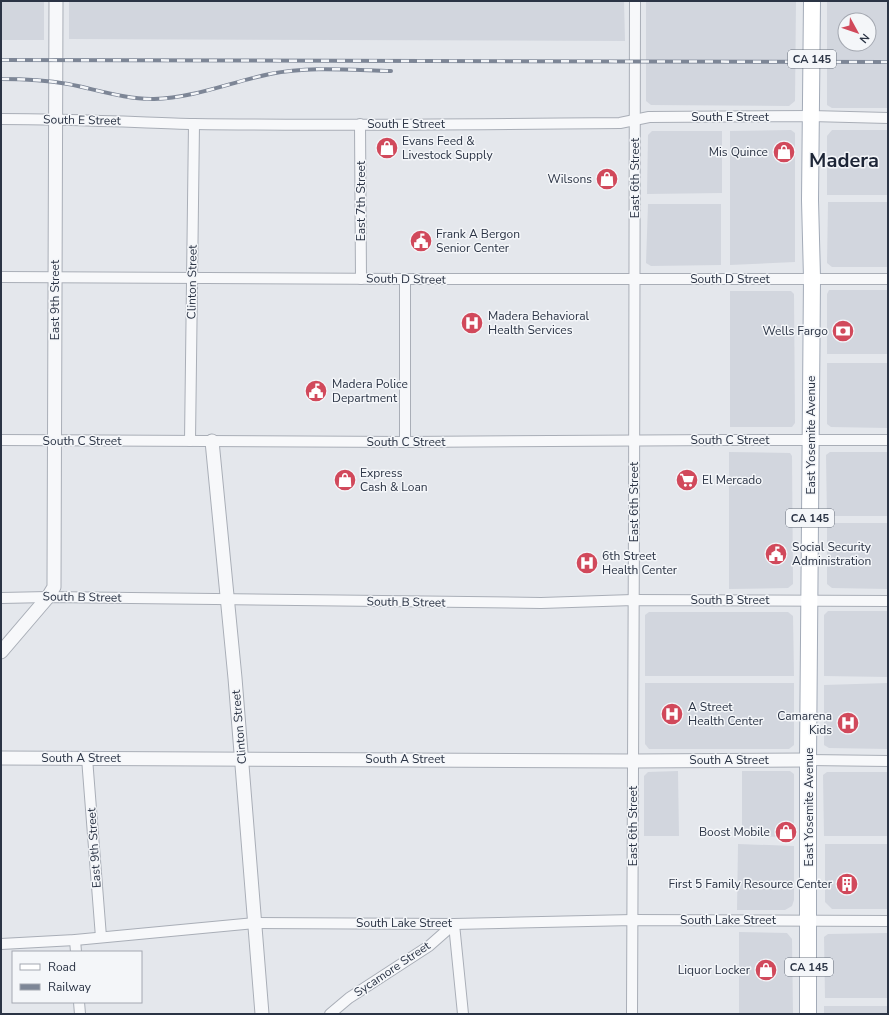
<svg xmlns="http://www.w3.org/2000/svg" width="889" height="1015" font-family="'Nunito Sans',sans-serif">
  <rect width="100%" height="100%" fill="#e4e7ec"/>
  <g fill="#d2d6de" fill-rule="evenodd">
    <rect x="1" y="1" width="43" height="39"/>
    <path d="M69,1H624L625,41L69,39Z"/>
    <path d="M646,1H796L795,101L789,106L651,105L646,101Z"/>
    <path d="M827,1H888V108H832L827,105ZM845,20H869V44H845Z"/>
    <path d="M791,130L795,133V262L730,265V131Z"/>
    <path d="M832,130H888V195H827V136Z"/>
    <path d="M652,131H722V193L647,194L648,135Z"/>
    <path d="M828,202H888V267H832L827,263Z"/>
    <path d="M648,204H721V265L651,266L646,263Z"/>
    <path d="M829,290H888V354H827V294Z"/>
    <path d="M730,291H791L794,294L795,423L792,427H730Z"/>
    <path d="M827,363H888V428L831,427L827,424Z"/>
    <path d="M729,452L790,453L792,456L793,584L788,588L729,589Z"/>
    <path d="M830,452H888V516H827L826,455Z"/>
    <path d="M827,523H888V589L832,588L827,584Z"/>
    <path d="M828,611H888V677L824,676V615Z"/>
    <path d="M649,612H788L793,616L794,676H645V615Z"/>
    <path d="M645,683H794V745L789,749H649L645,744Z"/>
    <path d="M888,683V749L829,748L824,745V685Z"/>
    <path d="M678,771L679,836H644V776L648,772Z"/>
    <path d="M742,771H790L794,774V837L742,836Z"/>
    <path d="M827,772H888V836H824L823,775Z"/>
    <path d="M738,844L794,846V900L792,906L785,910H737Z"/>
    <path d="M825,844H888V909H832L825,902Z"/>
    <path d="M739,932L787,933L792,939L793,1014H739Z"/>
    <path d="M888,933V998H825L824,937L828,934Z"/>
    <rect x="824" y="1006" width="64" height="8"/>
  </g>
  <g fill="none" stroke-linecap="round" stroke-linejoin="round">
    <g stroke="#a9aeb7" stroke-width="12">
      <g id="minor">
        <path d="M1,119C65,119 130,122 194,124C336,126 478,124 620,123L649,117L811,116L888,118"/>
        <path d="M360,124L361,279"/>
        <path d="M1,277L405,279H888"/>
        <path d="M1,440L405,442L726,440H888"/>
        <path d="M190,441L194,124"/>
        <path d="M405,442V279"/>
        <path d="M1,598L48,597L541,603L633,600L888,601"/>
        <path d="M87,758L101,937"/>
        <path d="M808,760L888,761"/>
        <path d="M454,924L463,1014"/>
        <path d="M75,940L76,952"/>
        <path d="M1,944L75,940L255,923L454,924L633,920L888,921"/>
        <path d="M79,1002L80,1014"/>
        <path d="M330,1014L349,998L429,946L454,924"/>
        <path d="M632,1014L634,520L635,1"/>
      </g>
    </g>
    <g stroke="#a9aeb7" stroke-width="15">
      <g id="tertiary">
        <path d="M212,441L235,678L262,1014"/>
        <path d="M1,652L48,597L54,587L56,1"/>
        <path d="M1,758L633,761L808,760"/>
      </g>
    </g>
    <g stroke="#a3abb8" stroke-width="18">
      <path id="primary" d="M808,1014V760L812,278L810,200L812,1"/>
    </g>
    <use href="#minor" stroke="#f7f8fa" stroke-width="10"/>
    <use href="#tertiary" stroke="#f7f8fa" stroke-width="13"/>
    <use href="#primary" stroke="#fff" stroke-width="16"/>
    <g stroke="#7d8696" stroke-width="4">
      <g id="rail">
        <path d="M1,60L888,62"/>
        <path d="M1,79C24,79 45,80 68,84C94,89 128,100 154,99C194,98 231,82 270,74C309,66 351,70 391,71"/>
      </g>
    </g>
    <use href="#rail" stroke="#f4f6f9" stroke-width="2.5" stroke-dasharray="8" stroke-linecap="butt"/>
  </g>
  <defs>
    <g id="shop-disc" transform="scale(1.15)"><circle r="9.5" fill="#d1495b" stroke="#f4f6f9"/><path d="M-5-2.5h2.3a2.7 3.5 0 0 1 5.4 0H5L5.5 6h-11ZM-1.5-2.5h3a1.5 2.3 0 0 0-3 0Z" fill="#fff"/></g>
    <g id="civic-disc" transform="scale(1.15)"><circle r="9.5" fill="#d1495b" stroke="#f4f6f9"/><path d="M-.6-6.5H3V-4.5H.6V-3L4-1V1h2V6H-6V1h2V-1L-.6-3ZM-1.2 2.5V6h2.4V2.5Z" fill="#fff"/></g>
    <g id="hospital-disc" transform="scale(1.15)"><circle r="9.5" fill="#d1495b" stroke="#f4f6f9"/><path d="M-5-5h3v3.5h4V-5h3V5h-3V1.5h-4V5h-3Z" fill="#fff"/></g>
    <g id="bank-disc" transform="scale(1.15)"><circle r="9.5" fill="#d1495b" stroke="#f4f6f9"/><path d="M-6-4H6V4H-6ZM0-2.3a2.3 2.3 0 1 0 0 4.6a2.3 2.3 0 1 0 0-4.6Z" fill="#fff"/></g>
    <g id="supermarket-disc" transform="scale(1.15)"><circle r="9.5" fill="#d1495b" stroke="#f4f6f9"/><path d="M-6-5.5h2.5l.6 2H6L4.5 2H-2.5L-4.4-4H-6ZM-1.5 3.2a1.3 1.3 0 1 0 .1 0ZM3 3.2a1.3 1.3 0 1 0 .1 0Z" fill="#fff"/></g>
    <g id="building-disc" transform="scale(1.15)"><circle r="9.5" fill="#d1495b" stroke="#f4f6f9"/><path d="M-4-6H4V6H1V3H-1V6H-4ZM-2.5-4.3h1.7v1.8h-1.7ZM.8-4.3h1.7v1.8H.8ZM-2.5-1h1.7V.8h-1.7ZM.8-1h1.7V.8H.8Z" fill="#fff"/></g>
  </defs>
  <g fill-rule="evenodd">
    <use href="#shop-disc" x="387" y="148"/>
    <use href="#shop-disc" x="784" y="152"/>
    <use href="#shop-disc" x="607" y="179"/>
    <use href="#civic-disc" x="421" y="241"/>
    <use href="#hospital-disc" x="472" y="323"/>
    <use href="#bank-disc" x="843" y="331"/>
    <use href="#civic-disc" x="316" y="391"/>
    <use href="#shop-disc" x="345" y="480"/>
    <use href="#supermarket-disc" x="687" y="480"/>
    <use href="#civic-disc" x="776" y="554"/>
    <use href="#hospital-disc" x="587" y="563"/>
    <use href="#hospital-disc" x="672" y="714"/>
    <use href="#hospital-disc" x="848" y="723"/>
    <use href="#shop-disc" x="786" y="832"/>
    <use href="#building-disc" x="847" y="884"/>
    <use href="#shop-disc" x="766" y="970"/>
  </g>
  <g text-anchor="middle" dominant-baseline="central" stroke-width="3" stroke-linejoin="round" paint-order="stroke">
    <g fill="#f4f6f9" stroke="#676e7b" stroke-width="1">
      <rect x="788" y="50" width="48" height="18" rx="3"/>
      <rect x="786" y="509" width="48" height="18" rx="3"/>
      <rect x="785" y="958" width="48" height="18" rx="3"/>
    </g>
    <g font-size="11" font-weight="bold" fill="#2b3445">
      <text x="812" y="59">CA 145</text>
      <text x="810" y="518">CA 145</text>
      <text x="809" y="967">CA 145</text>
    </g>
    <g font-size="12" fill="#2b3445" stroke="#f4f6f9">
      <text x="730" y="117">South E Street</text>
      <text transform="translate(82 120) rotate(1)">South E Street</text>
      <text x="406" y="124">South E Street</text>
      <text transform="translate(635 178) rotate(-90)">East 6th Street</text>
      <text transform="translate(361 201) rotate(-90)">East 7th Street</text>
      <text transform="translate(406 279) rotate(1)">South D Street</text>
      <text x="730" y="279">South D Street</text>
      <text transform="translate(192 282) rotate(-89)">Clinton Street</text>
      <text transform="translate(55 300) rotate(-90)">East 9th Street</text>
      <text transform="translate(811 435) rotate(-90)">East Yosemite Avenue</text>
      <text x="730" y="440">South C Street</text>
      <text x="82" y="441">South C Street</text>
      <text x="406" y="442">South C Street</text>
      <text transform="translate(634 502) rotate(-90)">East 6th Street</text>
      <text transform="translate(82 597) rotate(1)">South B Street</text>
      <text x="730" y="600">South B Street</text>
      <text transform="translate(406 602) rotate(1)">South B Street</text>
      <text transform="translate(239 727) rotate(-95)">Clinton Street</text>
      <text x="81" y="758">South A Street</text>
      <text x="405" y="759">South A Street</text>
      <text x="729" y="760">South A Street</text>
      <text transform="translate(809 807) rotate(-90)">East Yosemite Avenue</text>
      <text transform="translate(633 826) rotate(-90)">East 6th Street</text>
      <text transform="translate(94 848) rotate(-94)">East 9th Street</text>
      <text x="728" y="920">South Lake Street</text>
      <text x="404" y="923">South Lake Street</text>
      <text transform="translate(392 969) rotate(-34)">Sycamore Street</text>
    </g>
    <g font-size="12" fill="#2b3445" stroke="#f4f6f9" text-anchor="start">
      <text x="402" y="141">Evans Feed &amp;<tspan x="402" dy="14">Livestock Supply</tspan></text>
      <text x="768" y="152" text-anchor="end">Mis Quince</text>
      <text x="592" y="179" text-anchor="end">Wilsons</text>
      <text x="436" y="234">Frank A Bergon<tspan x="436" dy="14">Senior Center</tspan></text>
      <text x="488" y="316">Madera Behavioral<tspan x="488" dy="14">Health Services</tspan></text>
      <text x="828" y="331" text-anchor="end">Wells Fargo</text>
      <text x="332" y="384">Madera Police<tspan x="332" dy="14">Department</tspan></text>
      <text x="360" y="473">Express<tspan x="360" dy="14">Cash &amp; Loan</tspan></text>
      <text x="702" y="480">El Mercado</text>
      <text x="792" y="547">Social Security<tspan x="792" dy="14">Administration</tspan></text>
      <text x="602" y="556">6th Street<tspan x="602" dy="14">Health Center</tspan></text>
      <text x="688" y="707">A Street<tspan x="688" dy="14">Health Center</tspan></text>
      <text x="832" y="716" text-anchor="end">Camarena<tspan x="832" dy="14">Kids</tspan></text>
      <text x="770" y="832" text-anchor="end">Boost Mobile</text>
      <text x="832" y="884" text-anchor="end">First 5 Family Resource Center</text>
      <text x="750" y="970" text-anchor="end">Liquor Locker</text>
    </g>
    <g font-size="20" font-weight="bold" fill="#1d2536" stroke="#f4f6f9">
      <text x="844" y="160">Madera</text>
    </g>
  </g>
  <rect width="889" height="1015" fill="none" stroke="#2b3445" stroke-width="4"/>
  <rect x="12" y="951" width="130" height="52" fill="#f4f6f9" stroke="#a4a8b1"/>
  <rect x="20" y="964" width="20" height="6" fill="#ffffff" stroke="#a4a8b1"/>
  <text x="48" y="971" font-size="12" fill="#2b3445">Road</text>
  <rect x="20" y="984" width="20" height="6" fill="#7d8696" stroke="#a4a8b1"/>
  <text x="48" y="991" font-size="12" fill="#2b3445">Railway</text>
  <g transform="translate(857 32) rotate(130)"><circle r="19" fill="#f4f6f9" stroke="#a4a8b1"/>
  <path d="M0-3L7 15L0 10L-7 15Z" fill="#d1495b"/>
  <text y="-6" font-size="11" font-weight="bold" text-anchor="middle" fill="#2b3445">N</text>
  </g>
</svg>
